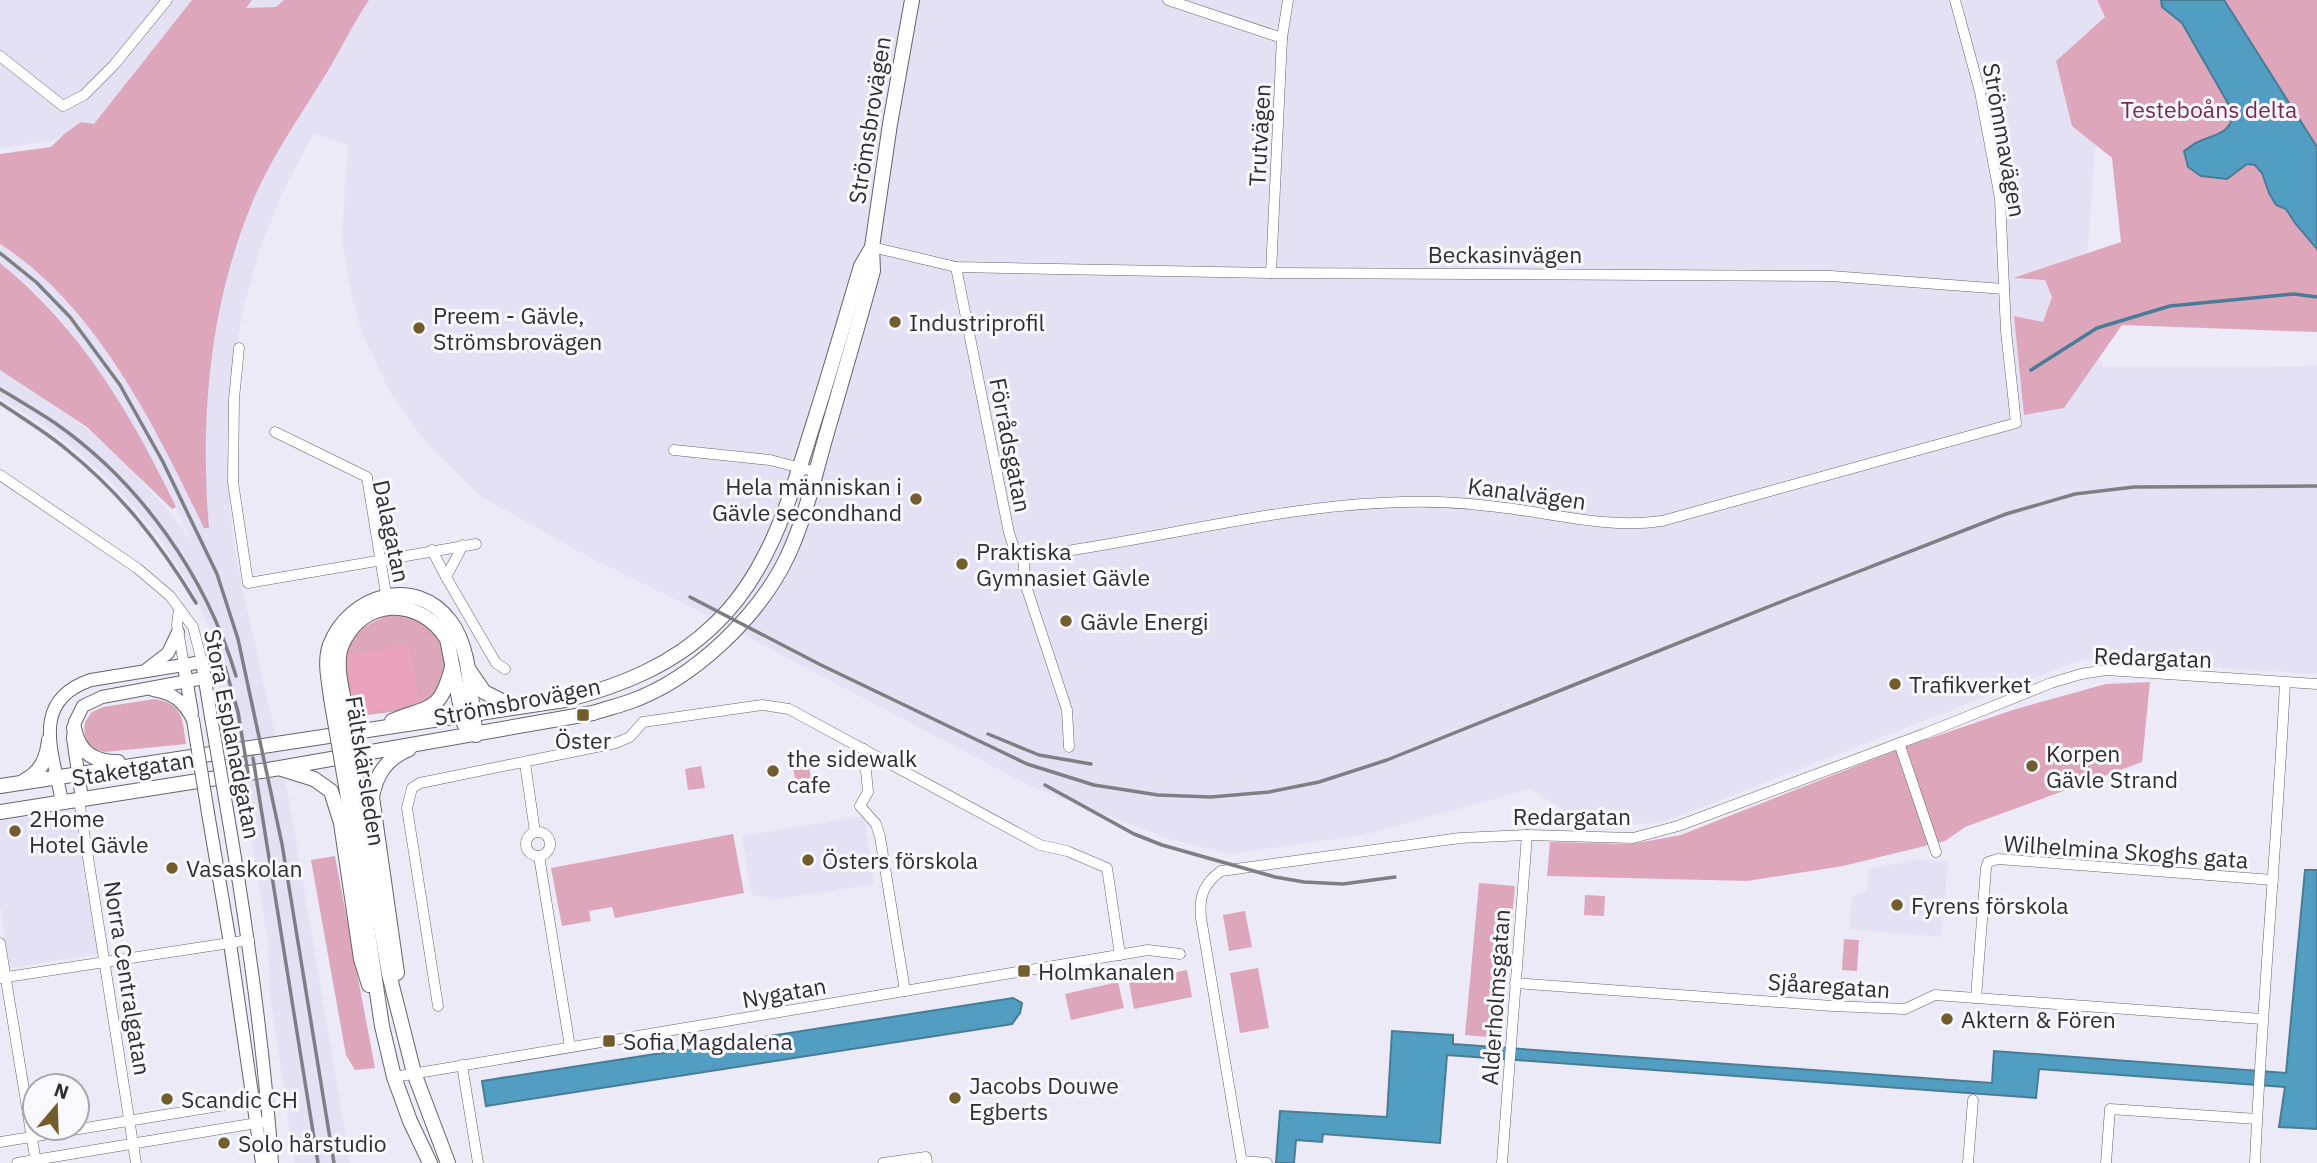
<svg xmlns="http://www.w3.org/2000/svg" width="2317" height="1163" font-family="'IBM Plex Sans',sans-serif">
  <rect width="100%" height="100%" fill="#ebeaf6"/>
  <g fill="#e4e1f5">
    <path d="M0,0H192L94,124L81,122L54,140L0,148Z"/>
    <path d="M252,0H284L276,7L245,8Z"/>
    <path d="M369,0H2097L2105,17L2088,245L2076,324L2104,367L2317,366V674L2083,659L1666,821L1623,826L1583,823L1531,789L1363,835L1230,854L1169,839L1032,787L687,605L591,558L480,496L428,445L391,394L362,333L352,296L342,241L348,145L313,134L282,194L259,252L243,309L231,379L227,447L230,510L236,558L289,799L350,1163H295L270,996L268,940L230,714L215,664L224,662L223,658L194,594L157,534L111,482L84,457L51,430L0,398V370L44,397L109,446L171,513L194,546L156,466L113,390L61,319L31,288L0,263V156L51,159L365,6Z"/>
    <path d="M75,810L97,954L10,968L0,907V821Z"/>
    <path d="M864,816L874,884L774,900L751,894L742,836Z"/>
    <path d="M1916,859L1948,862L1941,937L1849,929L1852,897L1866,891L1869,869Z"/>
  </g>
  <g fill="#dea6bb">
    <path d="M192,0H252L246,8L276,7L284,0H369C353,24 341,49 326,74C299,118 269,160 250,208C209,310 200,420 209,528H204C156,428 96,305 0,244V154L51,147L64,134L81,122L94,124Z"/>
    <path d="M2097,0H2317V332L2122,325L2064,408L2024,415L2014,316L2043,322L2052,297L2045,280L2013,278L2121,242L2112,158L2072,126L2056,61L2105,17Z"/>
    <path d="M0,263C80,327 132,415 176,507L172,509L87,427L0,370Z"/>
    <path d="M389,615L412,617L429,627L442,643L447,667L436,696C408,712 387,713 355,716L351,712C343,661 332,637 389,615Z"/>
    <path d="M2150,682L2142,762L1965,827L1945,841L1843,866L1747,881L1547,876L1550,842L1631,844L1681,835L1907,746L2016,709L2106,684Z"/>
    <path d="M155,699C184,704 182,719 186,744L105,752C89,750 82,738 85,722L92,712L103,707Z"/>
    <path d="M807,755L811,778L795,780L792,757Z"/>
    <path d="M701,766L705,788L688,790L685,769Z"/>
    <path d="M733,834L744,893L615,918L612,907L589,911L591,921L562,926L551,868Z"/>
    <path d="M335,856L375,1068L355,1070L346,1055L311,860Z"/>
    <path d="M1479,883L1515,886L1501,1038L1465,1035Z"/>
    <path d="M1585,895L1605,896L1604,916L1584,915Z"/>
    <path d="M1245,911L1252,947L1229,951L1223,915Z"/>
    <path d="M1844,939L1859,940L1857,971L1842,970Z"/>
    <path d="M1258,968L1269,1028L1240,1033L1230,973Z"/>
    <path d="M1187,970L1192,997L1134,1009L1129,982Z"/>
    <path d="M1118,982L1124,1008L1071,1020L1065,994Z"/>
  </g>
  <path fill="#eaa2be" d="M409,644L419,703L356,714L346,655Z"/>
  <g fill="#529ec2" stroke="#487c97" stroke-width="2">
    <path d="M2161,0H2224L2317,147V249L2295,223L2286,209L2276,205L2269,193L2262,173L2255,165L2247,164L2227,179L2201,176L2188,167L2184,151C2189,148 2194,143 2200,141C2216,134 2232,133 2233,112L2182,23L2162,7Z"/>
    <path d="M2305,870H2317V1129L2279,1127L2285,1087L2039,1069L2036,1098L1447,1055L1440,1143L1323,1134L1322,1142L1296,1140L1294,1163H1276L1280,1111L1387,1117L1392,1031L1453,1035V1044L1992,1083L1994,1051L2286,1073Z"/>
    <path d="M1013,998L1022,1003L1020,1013L1012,1024L486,1106L482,1081Z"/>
  </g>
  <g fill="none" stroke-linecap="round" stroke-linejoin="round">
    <path stroke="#487c97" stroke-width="3.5" d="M2031,370L2097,328L2170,306L2294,294L2317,297"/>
    <g stroke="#65636e" stroke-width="11">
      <g id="minor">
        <path d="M1168,0L1282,38"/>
        <path d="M0,56L63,106L84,95L114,65L167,0"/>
        <path d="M872,247L956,267L1271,273L1831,276L2004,289"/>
        <path d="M956,267L1009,533L1014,548L1024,557V580L1067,710L1069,747"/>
        <path d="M1271,273L1282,38L1288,0"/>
        <path d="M239,348L234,399L233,482L248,583L476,544"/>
        <path d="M275,432L367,477L387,600"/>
        <path d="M674,450L770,460L816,472"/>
        <path d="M0,475L137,568L170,596L193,627L202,662"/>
        <path d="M463,545L446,577L496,663L505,669"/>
        <path d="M432,550L446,577"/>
        <path d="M1024,557C1150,542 1275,505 1403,502C1435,501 1467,503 1498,507C1553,513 1606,529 1662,521L2016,423L2006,331L2000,198L1980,92L1955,0"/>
        <path d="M179,609L177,625L184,665"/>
        <path d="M1899,743L1936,852"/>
        <path d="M864,749L868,792L860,806L876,824L880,837L905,991"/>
        <path d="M525,763L535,832"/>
        <path d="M79,800L136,1163"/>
        <circle cx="538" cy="844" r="12"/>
        <path d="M539,856L570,1047"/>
        <path d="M0,943L36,1163"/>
        <path d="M0,978L249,940"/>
        <path d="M1515,983L1832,1006L1905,1009L1935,995L2262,1019"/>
        <path d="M1976,998L1986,868L1988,862L1998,859L2273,880"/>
        <path d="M438,1006L407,808L412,788L420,783L616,743L630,737L643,722L762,705L789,709L1040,845L1067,851L1107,868L1120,955"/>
        <path d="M462,1065L478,1163"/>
        <path d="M394,1077L1148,950L1180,954"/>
        <path d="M0,1142L267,1098"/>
        <path d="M1242,1161L1267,1163"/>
        <path d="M17,1163L269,1121"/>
        <path d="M883,1163L926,1157L927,1163"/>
        <path d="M1242,1163L1201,918C1199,897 1203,884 1221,871L1460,838L1527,835L1633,838L1678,826L1924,734L2051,683L2081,674L2106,670L2317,684"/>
        <path d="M1502,1163L1527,835"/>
        <path d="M1968,1163L1973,1100"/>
        <path d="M2106,1163L2110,1109L2257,1119"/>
        <path d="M2255,1163C2262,1003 2277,843 2285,683"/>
      </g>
    </g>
    <g stroke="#65636e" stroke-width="14">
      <g id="tertiary">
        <path d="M146,670L168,653L178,632"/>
        <path d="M185,672L192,713"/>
        <path d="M153,690C174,693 184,702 193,720"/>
        <path d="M82,799L73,738L75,722L83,706L102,697L204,678"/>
        <path d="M62,802C54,755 28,701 91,680L202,662L211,717"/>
        <path d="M227,810C247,927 264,1044 272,1163"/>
        <path d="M208,813L230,943L262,1163"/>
      </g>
    </g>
    <g stroke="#65636e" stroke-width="16">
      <g id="secondary">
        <path d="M469,670L484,692L514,707"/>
        <path d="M343,696C340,680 336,663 341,647C361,597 419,595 447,639L464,724"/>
        <path d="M331,698C329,680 324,662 330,645C349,595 416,575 450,621C473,651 469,699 476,735"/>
        <path d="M392,721C431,705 440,713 452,667"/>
        <path d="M74,728C79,753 94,762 118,762"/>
        <path d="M282,769L314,779L331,791L341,823L361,959L369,985"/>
        <path d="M24,781C41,772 47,759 49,740"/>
        <path d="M0,786L565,700C621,686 673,665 715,624C770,572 791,495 813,425C830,372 845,319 861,266L871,249"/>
        <path d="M358,790L389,974L414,1073L448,1163"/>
        <path d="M347,792L382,1026L394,1077L410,1121L430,1163"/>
        <path d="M0,812L274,769L593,713C605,709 617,706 629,702C694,679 761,615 789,553C806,516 815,474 826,436C842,381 858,326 873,271L872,247L890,124L912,0"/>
        <path d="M397,973L372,797C376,774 387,758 409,749"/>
      </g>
    </g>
    <use href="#minor" stroke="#fff" stroke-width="10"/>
    <use href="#tertiary" stroke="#fff" stroke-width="12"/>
    <use href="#secondary" stroke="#fff" stroke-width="14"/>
    <g stroke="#7f7e85" stroke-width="3.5">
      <path d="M0,253L36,282L70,317L120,385L163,462L217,574L238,639L282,844L334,1163"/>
      <path d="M0,389C18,400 37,411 55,423C141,483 206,576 236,676"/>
      <path d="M0,403C22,418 46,432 66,449C121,493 160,543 196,603"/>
      <path d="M690,597L821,665L1027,764L1094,785L1158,795L1211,797L1269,792L1319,782L1387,760L1788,599L2006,514L2075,494L2134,487L2317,486"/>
      <path d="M225,667L238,712L248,773"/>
      <path d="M988,734L1039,755L1091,764"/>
      <path d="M253,758L318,1163"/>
      <path d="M1045,785L1134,834L1162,845L1275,877L1304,882L1343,884L1395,877"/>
    </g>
    <g stroke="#65636e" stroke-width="14" stroke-linecap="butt">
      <g id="tertiary-bridge">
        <path d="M211,717L227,810"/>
        <path d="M193,720L208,813"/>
      </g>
    </g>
    <g stroke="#65636e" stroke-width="16" stroke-linecap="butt">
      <g id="secondary-bridge">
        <path d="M343,696L358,790"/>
        <path d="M331,698L347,792"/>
      </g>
    </g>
    <use href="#tertiary-bridge" stroke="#fff" stroke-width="12"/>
    <use href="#secondary-bridge" stroke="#fff" stroke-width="14"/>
  </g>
  <g fill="#725e2d" stroke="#f9f8ff" stroke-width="2.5">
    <circle cx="895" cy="322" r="7"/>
    <circle cx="419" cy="328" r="7"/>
    <circle cx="916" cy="499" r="7"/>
    <circle cx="962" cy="564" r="7"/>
    <circle cx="1066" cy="621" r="7"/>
    <circle cx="1895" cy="684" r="7"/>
    <rect x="576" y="708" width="14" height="14" rx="3.5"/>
    <circle cx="2032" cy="766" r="7"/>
    <circle cx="773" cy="771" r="7"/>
    <circle cx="15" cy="831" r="7"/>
    <circle cx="808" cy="860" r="7"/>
    <circle cx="172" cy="868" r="7"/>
    <circle cx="1897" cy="905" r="7"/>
    <rect x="1017" y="964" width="14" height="14" rx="3.5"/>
    <circle cx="1947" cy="1019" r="7"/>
    <rect x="602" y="1034" width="14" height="14" rx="3.5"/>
    <circle cx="955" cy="1098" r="7"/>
    <circle cx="167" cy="1099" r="7"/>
    <circle cx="224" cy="1143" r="7"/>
  </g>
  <g text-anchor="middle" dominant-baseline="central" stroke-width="6" stroke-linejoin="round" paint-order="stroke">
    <g font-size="23" fill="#7b2850" stroke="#f9f8ff">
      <text x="2209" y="109">Testeboåns delta</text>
    </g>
    <g font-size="23" fill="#2f2e33" stroke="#f9f8ff">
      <text transform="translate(869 120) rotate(-81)">Strömsbrovägen</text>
      <text transform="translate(1259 135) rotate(-87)">Trutvägen</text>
      <text transform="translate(2005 140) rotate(80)">Strömmavägen</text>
      <text x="1505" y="254">Beckasinvägen</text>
      <text transform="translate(1011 445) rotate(79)">Förrådsgatan</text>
      <text transform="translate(1527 493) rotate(8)">Kanalvägen</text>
      <text transform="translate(392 531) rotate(78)">Dalagatan</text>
      <text transform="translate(2153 657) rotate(2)">Redargatan</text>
      <text transform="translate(517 701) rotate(-11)">Strömsbrovägen</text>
      <text transform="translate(233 734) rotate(79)">Stora Esplanadgatan</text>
      <text transform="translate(133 768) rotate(-9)">Staketgatan</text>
      <text transform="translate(366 771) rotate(81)">Fältskärsleden</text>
      <text x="1572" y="816">Redargatan</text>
      <text transform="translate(2126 851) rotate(4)">Wilhelmina Skoghs gata</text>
      <text transform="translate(128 978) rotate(81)">Norra Centralgatan</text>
      <text transform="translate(1829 985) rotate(4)">Sjåaregatan</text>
      <text transform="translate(784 992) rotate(-10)">Nygatan</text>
      <text transform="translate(1495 997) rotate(-86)">Alderholmsgatan</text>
    </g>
    <g font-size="23" fill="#2f2e33" stroke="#f9f8ff" text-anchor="start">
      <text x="433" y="315">Preem - Gävle,<tspan x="433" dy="26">Strömsbrovägen</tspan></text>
      <text x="909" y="322">Industriprofil</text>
      <text x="902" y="486" text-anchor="end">Hela människan i<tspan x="902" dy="26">Gävle secondhand</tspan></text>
      <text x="976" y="551">Praktiska<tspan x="976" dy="26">Gymnasiet Gävle</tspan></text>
      <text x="1080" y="621">Gävle Energi</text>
      <text x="1909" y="684">Trafikverket</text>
      <text x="583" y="740" text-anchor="middle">Öster</text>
      <text x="2046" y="753">Korpen<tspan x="2046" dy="26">Gävle Strand</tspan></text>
      <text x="787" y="758">the sidewalk<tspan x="787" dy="26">cafe</tspan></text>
      <text x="29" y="818">2Home<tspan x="29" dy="26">Hotel Gävle</tspan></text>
      <text x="822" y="860">Östers förskola</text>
      <text x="186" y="868">Vasaskolan</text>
      <text x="1911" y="905">Fyrens förskola</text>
      <text x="1038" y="971">Holmkanalen</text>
      <text x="1961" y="1019">Aktern &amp; Fören</text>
      <text x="623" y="1041">Sofia Magdalena</text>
      <text x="969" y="1085">Jacobs Douwe<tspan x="969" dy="26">Egberts</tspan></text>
      <text x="181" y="1099">Scandic CH</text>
      <text x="238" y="1143">Solo hårstudio</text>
    </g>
  </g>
  <g transform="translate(56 1107) rotate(19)"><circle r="33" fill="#f9f8ff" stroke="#a8a7ad" stroke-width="2"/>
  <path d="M0-5L12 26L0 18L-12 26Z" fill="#725e2d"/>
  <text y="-10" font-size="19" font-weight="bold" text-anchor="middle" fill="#2f2e33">N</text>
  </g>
</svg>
